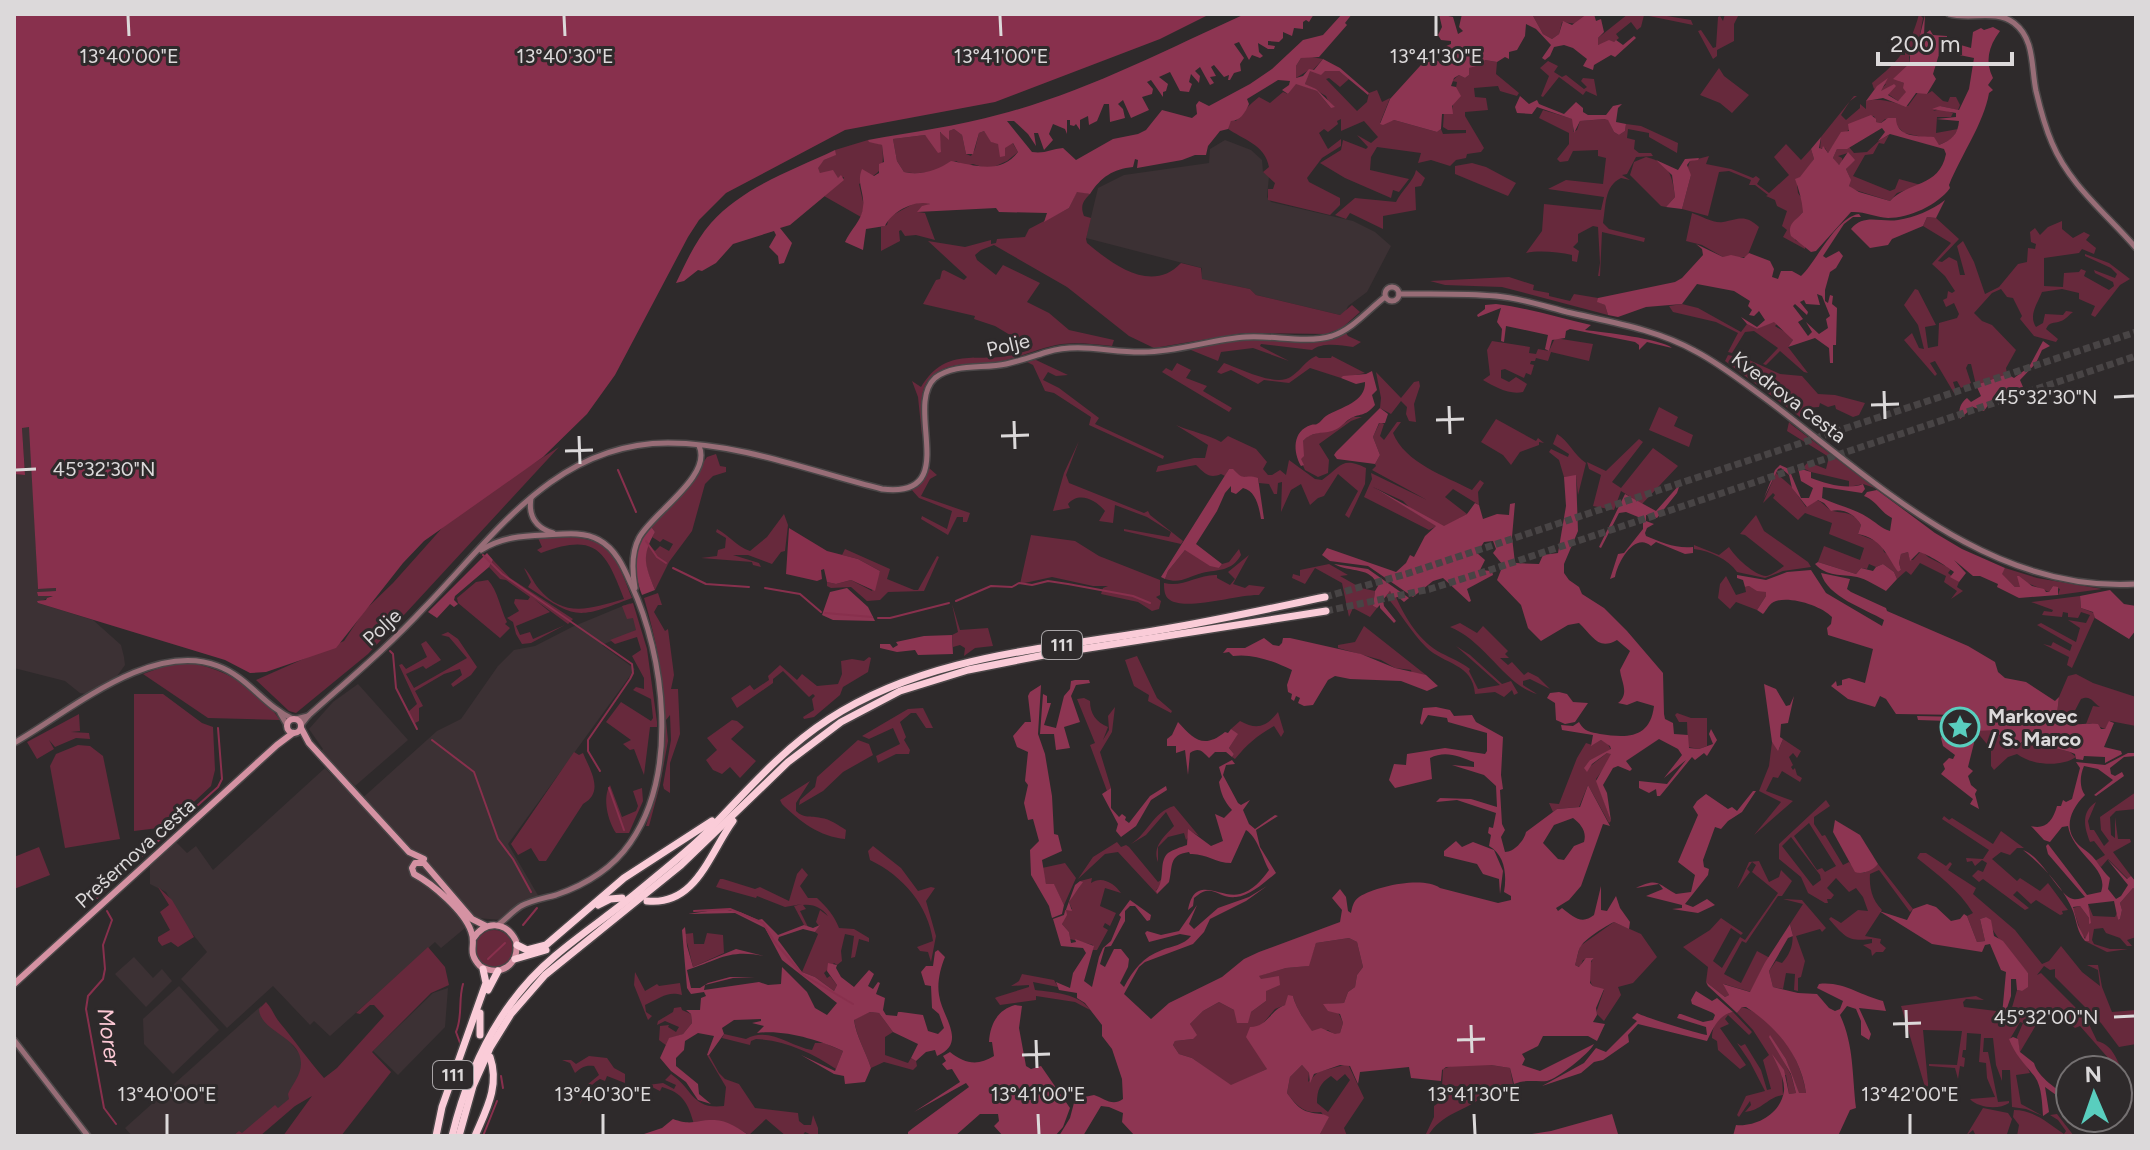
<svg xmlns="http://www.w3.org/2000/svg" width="2150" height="1150" font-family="Figtree,sans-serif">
  <rect width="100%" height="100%" fill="#2e2a2b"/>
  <g fill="#3c3134">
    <path d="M1225,140L1251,150L1262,160L1263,172L1269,176L1267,197L1271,202L1353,221L1375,232L1391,246L1367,292L1348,306L1345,313L1340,315L1256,295L1250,289L1201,279L1202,268L1086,238L1098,188L1124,175L1209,163L1210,149Z"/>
    <path d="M30,426L38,589L56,588V591L37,592L38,596L53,595L38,603L93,620L121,645L124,657L125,665L117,676L86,694L80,693L65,681L14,668V474L25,475L22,427Z"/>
    <path d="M630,603L639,629L602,645L635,669L508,844L539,897L516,906L501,920L477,918L441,948L435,942L330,1036L314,1021L310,1025L273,986L227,1028L181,979L207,952L187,927L166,892L150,884V862L174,840L187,853L196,846L213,870L325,768L358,802L437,731L461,719L498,666L514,650L535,646L572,627Z"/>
    <path d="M358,684L408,740L355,786L321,751L323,749L309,729L333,702Z"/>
    <path d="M134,957L153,978L162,969L172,981L146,1007L115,974Z"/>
    <path d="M179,986L219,1030L173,1074L144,1044L143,1019Z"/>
    <path d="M448,988L445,1027L398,1075L373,1051L433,993Z"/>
    <path d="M261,1006L317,1075L248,1136H132L125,1128Z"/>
  </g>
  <g fill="#67293c" fill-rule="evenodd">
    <path d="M1532,14H1587L1577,24L1562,22L1559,34L1552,39L1543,34Z"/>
    <path d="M1628,14H1655L1691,20L1693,25L1644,15L1641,27L1637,30L1631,22L1616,34L1619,38L1614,42L1598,45V38Z"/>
    <path d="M1725,14H1739L1734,24V41L1717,50V56L1713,59L1698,31L1701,30L1713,48L1716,47L1718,17L1720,16L1723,21Z"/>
    <path d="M1919,14L1923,18L1919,39L1909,57L1910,63L1899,81L1904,83L1907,92L1898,101L1888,94L1894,84L1882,92L1880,91L1886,84L1874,89L1872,83C1899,61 1910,48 1919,14Z"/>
    <path d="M1306,56L1323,59L1312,71H1339L1349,79L1340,87L1329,78L1326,79L1357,111L1367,102L1369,93L1377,90L1382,102L1390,98L1380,123L1394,120L1437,132L1441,129L1443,134L1466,133V130H1448L1443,127L1444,112L1452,110L1457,82L1452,81L1459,75L1465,78L1469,75V68L1485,60L1497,62L1496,74L1519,93L1517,96L1500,91L1498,86L1474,88L1475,97L1486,98L1488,110L1465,112V116L1484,148L1481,152L1467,154L1466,158L1456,160L1450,166L1431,160L1418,163L1421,153L1377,147L1371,157L1370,170L1409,179L1399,192L1393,190L1391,198L1345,178L1320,163L1341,150L1343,140L1366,149L1368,147L1357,135L1371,143L1378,137L1364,121L1341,131V119L1337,121L1338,124L1328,132L1324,129L1319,133L1328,149L1341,139V146L1322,158L1307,178L1309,182L1340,198V205L1330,215L1268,200V189H1273L1275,183L1263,172L1269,167C1265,144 1243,140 1227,128L1231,121H1236C1242,112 1250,104 1259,97L1270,103L1283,92L1288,94L1296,83L1317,91L1331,108L1326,96L1305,84L1309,70L1296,78V66L1301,58Z"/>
    <path d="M1548,61L1558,66L1554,72L1562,77L1566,75L1584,89L1587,87L1581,81L1583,78L1594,79L1597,96L1586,91L1583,95L1559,77L1543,97L1541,96L1549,76L1540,68Z"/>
    <path d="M1719,68L1724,76L1749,95L1732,113L1720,103L1700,95Z"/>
    <path d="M1919,91L1927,94L1932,91L1943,101L1948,102L1950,97H1956L1960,105L1958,110L1940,106L1933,111L1941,109L1953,113L1951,117H1937L1936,133L1958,129L1952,139L1939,145L1918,136L1904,133L1896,125L1885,119L1881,123L1876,122L1874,116C1856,120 1838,138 1828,153L1825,148L1820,149L1821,137L1854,96H1857L1850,101L1841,115L1846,120L1860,108V104L1866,109V101C1883,97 1892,103 1908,106Z"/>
    <path d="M1543,110L1573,119V132L1577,130L1580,121L1605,119H1608L1614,132L1619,135L1625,131L1626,124L1641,126L1678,143L1677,153L1649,137V133L1628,129L1627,138L1635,140L1634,149L1639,153H1651L1653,156L1636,157L1627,174L1622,175L1630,180L1621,178C1604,186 1606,206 1603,223L1609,229L1645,238L1644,242L1602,232L1600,276H1598L1600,263L1598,227L1593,226L1578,234V242L1573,247L1579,251L1577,262L1572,261V255C1558,252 1539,250 1526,253L1542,231L1544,204L1601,210L1604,197L1548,189L1566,180L1603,184L1606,158L1598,156V150L1573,151L1568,161L1560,162L1557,159L1569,144V133L1539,118Z"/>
    <path d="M954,129L962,135L966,154L971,156L975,149L979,133L984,131L992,142L998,143L1000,149L1012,142L1018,152L1007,161L989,169L973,164L966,166L956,161C948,163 945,168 938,170C930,173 913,174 904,172L897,161L893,139L925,135L941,151L939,134L942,132L949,139V131Z"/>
    <path d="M1889,135L1884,144L1879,143L1873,154L1865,155L1853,176L1890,191L1895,189L1899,179L1921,185L1897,193L1890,201L1852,189L1849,186L1850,178L1846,169L1851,163L1848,153L1838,156L1842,158L1843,163L1838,165L1833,158L1837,149L1849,147L1854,153L1867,152L1881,139Z"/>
    <path d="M868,140L882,145C885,171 881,172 859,184L864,206L861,217L824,196L843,180L844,177L838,179L820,173L817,168L824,160L835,155V150Z"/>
    <path d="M1786,144L1801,160L1811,149L1814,159L1797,185L1798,193L1803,200V212L1797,219L1795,240L1805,245V249L1783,237L1787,230L1782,226L1787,211L1777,206L1775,200L1766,196L1768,195L1755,185H1749L1751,180L1729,171L1719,172L1708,216L1682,209L1691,175L1687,170L1690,161L1709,156L1706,164L1731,169L1753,178L1756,176L1760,179L1757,184L1769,193L1789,175L1774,157Z"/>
    <path d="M1646,157C1670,163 1672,176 1675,197L1666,207L1661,206L1630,175L1634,162Z"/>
    <path d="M1472,163L1486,167L1516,183L1508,196L1455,174V166Z"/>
    <path d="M1416,170L1425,178L1421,186L1415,187L1416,210L1383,216V229L1350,213L1346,219L1335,215L1355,198L1396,202C1401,191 1414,181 1416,170Z"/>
    <path d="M1077,191L1090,194C1083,201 1080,206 1084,216L1091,218L1086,239L1087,243C1113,265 1152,294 1181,263L1201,268L1202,279L1250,289L1256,295L1340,315L1352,305L1360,312L1342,328L1326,334L1243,333L1154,348L1129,336L1067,287L994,245L981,250L975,255L977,260L996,275L1003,265L1040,283L1027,302L1049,313L1069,330L1114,340L1112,346C1095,344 1078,342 1062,344C1041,347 1022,357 1002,361C979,366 948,359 930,378C914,396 927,420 922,436L918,397L912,381L921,387C951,338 988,371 1032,348L995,326L974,319L975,316L923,304L936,280L940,279L942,271L944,270L964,280L967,277L928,241L965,247L991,240V244L996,243L997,239L1025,237L1029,229L1069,208Z"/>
    <path d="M928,201L929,205L918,212L925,213L935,240L916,235L905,236L901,230L899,231L900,241L881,251V227L887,225L889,217L913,204Z"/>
    <path d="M1692,213C1701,216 1715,224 1723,222C1739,219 1745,214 1759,227L1747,257H1723L1702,245L1686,241Z"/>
    <path d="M1927,217L1936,218L1959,239L1938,261L1942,262L1949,257L1957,261L1960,275H1965L1957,246L1963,241L1974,262L1985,294L1999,287L2018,264L2027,262L2028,248L2035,249L2036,244L2031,242L2030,232L2035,228L2040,235L2048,227L2062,221V229L2073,238L2084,232L2090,235L2086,240L2096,248L2094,254L2082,249L2079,253L2044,258V286L2063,287L2064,273L2079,272L2081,269L2086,271L2084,276L2109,290L2114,286L2113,282L2095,273L2094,270L2115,278L2117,274L2111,268L2085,256V254L2109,263L2130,279L2120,285L2095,317L2091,315L2095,306L2079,299V293L2062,289L2042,292C2038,303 2028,315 2036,327L2043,323L2045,314L2063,315L2066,311L2073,312C2070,314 2065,320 2061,321C2053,324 2050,321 2046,329L2058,339L2056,342L2034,336L2020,319L2022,316L2013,298L2007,297L2001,289L1992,293L1974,313L1982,321L1992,325L2016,350L2006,368L2007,374L1976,385L1971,364H1968L1966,368L1971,383L1961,388L1957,381L1953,382L1956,391L1954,393L1935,361L1930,363L1937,374L1935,376L1904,340L1912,333L1919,348L1924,349L1918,325L1904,305L1915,289L1918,290L1936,325L1925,327L1928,348L1938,346L1939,323L1957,318L1959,314L1954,303L1946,307L1943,300L1947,298L1948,291L1952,293L1955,291L1945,276L1932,264L1951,243L1923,226Z"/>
    <path d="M1509,277L1534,285L1533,290L1549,293V296L1570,301L1574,294L1598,298V302L1605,305L1608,315L1502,287L1445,285L1430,281Z"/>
    <path d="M1682,304L1698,308L1741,332L1747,324L1757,329L1774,321L1777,324L1775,326C1782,331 1787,330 1793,340L1788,347L1808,373L1804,372L1780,351L1766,365L1763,364L1778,348L1754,331L1745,332L1732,353L1728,352L1738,333L1716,322L1673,312L1669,306Z"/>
    <path d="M1346,333L1348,336L1361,342L1353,347C1340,345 1322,342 1312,350L1261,344L1260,346L1289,361L1253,348L1221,352L1218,361L1186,348L1247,339L1319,341Z"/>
    <path d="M1555,338L1593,344L1589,361L1551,352L1548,361L1536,358L1535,361H1531L1530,364L1534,365L1531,375L1526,373L1524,378L1505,369L1501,370V378L1509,382L1516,377L1527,384L1523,392C1509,395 1495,387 1483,380L1490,375L1487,350L1492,341L1530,347L1529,353L1536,354L1538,349L1549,351Z"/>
    <path d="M1728,355L1747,359L1780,374L1802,376L1818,394L1835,395L1865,403L1859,415L1853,417L1836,409L1835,405L1828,407L1820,403L1819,407L1805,408L1800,417L1725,361Z"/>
    <path d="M1316,356L1319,358H1331L1332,356L1365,373L1341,378L1310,368L1289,383L1264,380L1258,384L1231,370L1221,374L1217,372L1224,363C1241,369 1277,388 1292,376C1302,369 1305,361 1316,356Z"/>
    <path d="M1036,360L1068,375L1056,376L1048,372L1043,380L1059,388L1099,418L1095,424L1164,456L1163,459L1089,425L1091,417L1054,393L1045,391L1033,365L1025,361Z"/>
    <path d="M1177,363L1191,370L1186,378L1207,386L1203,391L1232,408L1229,412L1162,372L1166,368L1172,371Z"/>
    <path d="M1376,372L1401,398L1414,382L1419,381L1420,386L1414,404L1416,422L1409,421L1406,414L1407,407L1401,401L1391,414L1380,408L1381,398Z"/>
    <path d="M1659,407L1678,417L1674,426L1693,435L1689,447L1649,430Z"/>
    <path d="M1353,417H1362L1351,421L1319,444L1329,460L1328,473L1318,477L1305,470L1300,459L1303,441L1308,436L1342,425Z"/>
    <path d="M1496,419L1536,441L1538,438L1544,443L1539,442V445L1520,452L1511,465L1503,455L1481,442Z"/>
    <path d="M1380,422L1384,424L1380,436L1384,440L1397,422H1401L1393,433C1405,463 1445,476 1472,490L1480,480L1484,483L1478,492L1479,505L1453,489L1445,497L1467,514L1444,527L1411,509L1403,501L1373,487L1437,526L1429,530L1364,497L1372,479L1371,473L1427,500L1372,470L1376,466L1375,464L1380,455L1373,437Z"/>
    <path d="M1789,422L1792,425L1875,488L1863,484L1849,487V481L1811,472L1803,468L1808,462L1826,469L1829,457L1787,431Z"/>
    <path d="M1176,425C1192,432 1207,434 1221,442L1228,436L1256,449L1267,462L1263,469L1268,475H1272L1280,470L1286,475L1289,460L1315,479L1322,480C1341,467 1341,456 1366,468L1365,484L1349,518L1345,515L1358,491L1338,474L1324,496L1318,498L1310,505L1301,484L1291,490L1281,512L1282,482L1278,483L1277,494H1274L1269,484L1259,483L1258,478L1244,479L1229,469L1225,476L1221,474C1210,479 1205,474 1196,465L1156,472L1158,466L1194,458H1205L1208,445Z"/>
    <path d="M1557,434C1568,440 1574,455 1586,463L1578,495L1576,476L1564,477L1559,460L1549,452L1551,449L1568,457L1569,454L1553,444Z"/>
    <path d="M1639,439L1643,442L1612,482L1621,488L1653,448L1678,466L1642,504L1621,491L1614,510L1593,506L1601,475L1589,469L1587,462L1606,471Z"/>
    <path d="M1079,441L1066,475L1069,483L1144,513L1148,511L1150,515L1183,541L1181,544L1124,531V529L1169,537L1171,532L1147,517L1115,505L1113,523L1099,521L1105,511C1096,500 1079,491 1068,504L1070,508L1053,511L1064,473Z"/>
    <path d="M559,447L368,654L296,713L289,711L256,680L344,641L364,611L393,583L443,527L495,488Z"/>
    <path d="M716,454L720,466L726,467V472L713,476L705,484L692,531L669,562L655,590C649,575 641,560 648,544L655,551L660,546L669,551L673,544L663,539L660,542L652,537L655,532L650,525L679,498L707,457Z"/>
    <path d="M929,468L937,475L930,479L921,496L970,513L967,522H963V517H957L948,535L921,519L922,516L947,529L952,511L919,498L911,489Z"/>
    <path d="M1776,473L1791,486L1806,507L1817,500C1824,503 1827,509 1833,511C1846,514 1853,511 1861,525L1858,534L1881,543L1884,552L1892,557L1893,563L1898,572L1901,570L1899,563L1901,554L1908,552L1910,560H1913L1920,552L1924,553L1928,557L1951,569L1948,573L1959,582L1957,587L1963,591L1951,599L1957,591L1944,582L1946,576L1920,563L1911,575L1906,571L1897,579L1894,572L1883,564L1876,567L1869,564L1867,569L1861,568L1856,574L1818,562L1824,546L1860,560L1864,548L1829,534L1832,523L1805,513L1798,520L1773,498L1775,495L1773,493L1763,503Z"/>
    <path d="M784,514L788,525L785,551L781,552L772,564L748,555H733L759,563L761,567L753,565L752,562L701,558L717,556L718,550L725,548L726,538L716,532L717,529C730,536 736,546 750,551L767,537Z"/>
    <path d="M1756,515L1764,531L1808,562L1811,567L1783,571L1765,578L1737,572C1728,559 1710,551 1694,549V545L1719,555L1729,547C1734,556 1755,576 1766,576C1772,575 1780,569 1784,566L1745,535L1740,534Z"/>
    <path d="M1031,535L1075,541L1099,556L1160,580V595L1156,597L1161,601L1159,609L1152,611L1138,602L1101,594L1103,588L1108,586H1093L1052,577L1020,584Z"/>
    <path d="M562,536C613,539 615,555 632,598C576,619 578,620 528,587L531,582L524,568C530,573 533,582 539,589C564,619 592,608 624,599C605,549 595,533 541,553L537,550L542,547L538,538Z"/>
    <path d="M845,549L890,569L887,579L914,590H918L937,556L939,557L924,591L888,592L880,600L867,601L851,587L831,588L827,586V582L836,584L851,580L872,591L880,571L858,559L842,555Z"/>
    <path d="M1188,549L1219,568L1222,564L1229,562L1239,549L1241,555C1231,572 1219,569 1202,573C1187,577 1181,584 1165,579L1168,571L1185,550Z"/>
    <path d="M1249,555L1233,584L1245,588L1249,585L1265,587L1259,595C1240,594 1185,611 1170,600C1164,597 1164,588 1164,583C1183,588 1198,574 1217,575V578L1230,585L1235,579L1228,572Z"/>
    <path d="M493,560L510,578L573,619L568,624L534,599L550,612L516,626L520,635L530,632L533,639L565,625L531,643L522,644L516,634L513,622L507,618L519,611L514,603L515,599L528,600L530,597L506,580L500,579L489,567Z"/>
    <path d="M1329,564L1348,575L1340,576L1361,588L1375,591L1373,606L1377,608L1370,617L1353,608L1349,617L1342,583L1315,568L1305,584L1292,578L1293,574L1300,576V570Z"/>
    <path d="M2005,568L2037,578L2102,589L2058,595L2060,589L2053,586L2049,592L2027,583L2020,585V588L2015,587L2001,574Z"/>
    <path d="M1726,576L1736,595L1746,592L1745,587L1749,586L1766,591V596L1757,610L1736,602L1730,609L1718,598L1720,584Z"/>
    <path d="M488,580C498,591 500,608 507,622L505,624L510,628L500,638L458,603L457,598L476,582Z"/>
    <path d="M1390,591L1393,597H1396C1405,618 1420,642 1441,653C1451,658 1461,662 1470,669L1469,671L1478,689L1500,685L1456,646L1470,655L1502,684L1511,681L1518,693L1514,695L1512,690L1504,697L1495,692L1475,694C1473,663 1444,665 1426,647C1411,632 1400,612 1386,596Z"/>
    <path d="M658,593L662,605H658L654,612L665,631L668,629L674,675L671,689H678L680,734L670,763V793L664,789L663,785L671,740L670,715L666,720L668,741L660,785L649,826H646C673,742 668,681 644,598Z"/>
    <path d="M2080,596L2081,608L2094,613L2095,617L2072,668L2067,665L2069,657L2043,644L2051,646L2053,642L2070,651L2072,645L2037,625L2041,623L2076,642L2080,628L2068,620L2086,623L2090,615L2081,612L2078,618L2068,617V613L2063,612L2062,617L2042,615L2044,611L2052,612L2053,610L2031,602Z"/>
    <path d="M633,603L647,649L657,722V727H650L644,775L634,749L630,750L623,744L631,740L606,722L621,702L651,721L653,718L651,699L633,690L636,687L644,689V678L632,656L641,650L637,637L615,644L610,640L636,630L633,618L627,619L622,606Z"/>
    <path d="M952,604L960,630L988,628L993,646L975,648L964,656L965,648L960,645L953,647L952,635L958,632Z"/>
    <path d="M1460,623L1477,633L1483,626L1508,651L1505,654L1509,658H1500L1508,665L1512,662L1524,675L1528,672L1538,677L1550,689L1530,679L1523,681V685L1537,694C1506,686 1484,640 1450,627Z"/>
    <path d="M1364,626L1426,675L1412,674L1411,670L1395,668L1381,660L1338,648V645L1355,642Z"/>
    <path d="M448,632L458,639L477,667L471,675L453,687L451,684L462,675L460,669L444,674L415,691L423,706L419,708V721L415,723L408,712L417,704L399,665L402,664L406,669L427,657L421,644L426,641L441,660L426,669L423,666L406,674L414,688L467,658L449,637L441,635Z"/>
    <path d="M1137,656L1157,698L1172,711L1171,713L1148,701L1149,695L1134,686L1125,660Z"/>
    <path d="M869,657L871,658L868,672L843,687L840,695L814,717L804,719L803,717L814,710L812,699L815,696L813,694L809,697L783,671L773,679V683L737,708L731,698L750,685L754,690L769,680L768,676L780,665L797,680L802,674L817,686L838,684L842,674L841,661L852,659L864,661Z"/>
    <path d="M191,663C227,670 259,689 280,720L208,718L143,674L168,665Z"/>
    <path d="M2076,674L2093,683L2136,697V726L2110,721L2105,729L2090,723L2086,724L2093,706L2100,707C2092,702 2091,695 2081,699L2068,724L2057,714L2059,697L2068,676Z"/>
    <path d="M134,694H163L202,723L213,727L215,770L211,786L167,827L134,831Z"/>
    <path d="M1084,698L1090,701C1090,714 1096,722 1108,727L1103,740L1109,730L1108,716L1115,707L1112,732L1100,752L1111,788L1107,791L1090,745L1095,743L1077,699Z"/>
    <path d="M923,708L933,728H926L916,713H911L900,722L906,737L904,740L910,750L909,754H896L878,763L876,756L900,744L893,728L869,739L862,736L908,709Z"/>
    <path d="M1278,712L1284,732L1281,737L1274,726C1258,735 1248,743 1235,759L1232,757L1234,754L1229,748L1237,735L1231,729L1240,721C1258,731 1267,726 1278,712Z"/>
    <path d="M1677,713L1691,718H1707V746L1699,749L1688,747L1687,722H1679L1675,715Z"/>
    <path d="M79,714L80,731L71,732L89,733L90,739L76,738L55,747L49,740L54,749L37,759L27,742Z"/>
    <path d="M732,720L737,721L744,727L731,739L756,761L740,778L730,767L722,774L713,770L706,760L717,750L707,738Z"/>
    <path d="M1988,729L1995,730L2006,743L2019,745L2025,740L2070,752L2076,757C2062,767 2033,766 2017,754L2008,757L1994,770L1991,766V749L1976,731Z"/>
    <path d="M1783,739L1801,751L1797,758L1793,753L1789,757L1793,765L1791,767L1793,770L1795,768L1797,775L1802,778L1800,782L1782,771L1778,778L1773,777L1766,791L1793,801L1754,835L1781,802L1759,791L1769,766L1772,742L1779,749Z"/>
    <path d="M858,740L869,744L873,755L843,772L823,791L799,805L800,800L815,787L817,777Z"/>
    <path d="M1601,740L1608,744L1611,750L1590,760L1588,768L1607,753H1611L1612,757L1596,779L1611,821L1609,823L1588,785L1579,807L1557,809L1553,812L1549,803L1559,804L1577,758L1586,743L1592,745Z"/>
    <path d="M78,745L90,746L103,756L120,839L65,848L50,766L56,754Z"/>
    <path d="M574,752L579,755L583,753C590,770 605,792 583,804L546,861H539L531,848L518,855L511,844Z"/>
    <path d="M810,781L796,803V811C804,819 810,815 821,818C830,819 838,825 846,830L845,839C820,837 799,821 782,804L780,800Z"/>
    <path d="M610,785L622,817L636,811L638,806L633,791L642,788L643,801L629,833H616C608,821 602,798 610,785Z"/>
    <path d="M2136,792V809L2116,811L2110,817L2111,835L2115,838V817L2118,839H2130L2131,842L2113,852L2131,876L2128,879L2108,859L2101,867L2095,861L2105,855L2094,841L2090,842C2084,826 2081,812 2096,802L2088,821L2090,830H2094L2104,846L2109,841L2101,830L2100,817Z"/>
    <path d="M1826,800L1830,806L1814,817V824L1822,836L1825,835L1843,865L1849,862L1859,873H1864L1878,864L1913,909L1910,912L1879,870L1870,874C1869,887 1872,900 1882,910L1865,936L1881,939L1880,943L1886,948L1883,952H1876L1872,956L1871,950L1863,945L1872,943V939C1848,942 1845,937 1829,919L1831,917L1841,923L1858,910L1868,911L1863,897L1856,888L1849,892L1836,878L1827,888L1834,895L1831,899H1827L1828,903H1825L1808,893L1801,877L1779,859V844ZM1809,823L1836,866L1825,872L1822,868L1817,870L1794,836ZM1791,837L1820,875L1821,880L1813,886L1782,846Z"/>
    <path d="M1174,806L1199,836L1188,830L1189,836L1186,840L1184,833L1168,837L1158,847V862C1152,846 1164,837 1174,826L1166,812L1146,835L1131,844C1148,833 1153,812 1174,806Z"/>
    <path d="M1944,816L1949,820L1952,818L1993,844L2001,831L2024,848H2017L2010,855L2001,852L1992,859L2017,881L2020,878L2040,891L2048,883L2068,910L2062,911L2063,914L2060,915L2036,900L2031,904L2017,891L2013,895L2029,908L2025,910L1983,879L1979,882L1972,876L1978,870L1983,872L1987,863L1982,860L1975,866L1972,861L1967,862L1966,858L1983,859L1989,850L1942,819Z"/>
    <path d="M1117,842L1121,847L1126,845L1129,847L1158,882L1161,880L1163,883L1156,890L1157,894L1118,852L1105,854L1078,879L1093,857Z"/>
    <path d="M873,846L901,868L918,891L931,887L935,888L926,901L936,936L931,962L928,952L920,951L917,947L933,941C928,905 903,876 870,860L868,851Z"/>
    <path d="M39,847L50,875L14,889V857Z"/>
    <path d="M1920,853H1926L1946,866L1950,862L1952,864L1948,870L1976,888L1973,894L2015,930L2042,964L2049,961L2061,946L2082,972L2100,986L2098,970L2087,965H2098L2102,987L2112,1012L2136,1010V1044L2119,1047L2101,1023L2055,977V969L2050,970L2044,966L2037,975L2041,973L2086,1018L2097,1041C2115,1046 2116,1061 2125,1075L2124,1076L2080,1026L2075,1028L2053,1009L2036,1025L2020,1052L2017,1037L2023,1023L2020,1022L2010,1039C2015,1054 2025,1060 2030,1073L2016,1075L2021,1104L2043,1116L2026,1109L2012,1107L2010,1070H2002V1081L1996,1065L1993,1038H1984L1983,1052H1988L1998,1102L2009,1101V1103C1999,1110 1978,1108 1970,1099L1995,1097L1987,1078L1986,1063L1979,1062L1981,1034L1967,1033L1966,1050H1963L1962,1057L1965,1058L1964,1067L1960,1066L1958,1079L1955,1068L1929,1066V1064L1957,1065L1962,1031L1923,1030L1928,1083V1086L1925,1087L1901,1006L1976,996L1984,1000L1966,999L1963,1002L1964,1007L1996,1011L1997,1019L2009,1018L2017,990L2022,991L2028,973C2012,957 1995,937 1986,917L1980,919L1985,941L1977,942L1967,916L1973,913C1959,890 1938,875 1917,858Z"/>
    <path d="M1759,861L1769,882L1779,877L1781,870L1792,881L1782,896H1778L1746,943L1742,941L1724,974L1741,983L1757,951L1770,958L1764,964L1751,992L1724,984L1729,995L1725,997L1706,982L1708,967L1683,947L1710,930L1721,918L1743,933L1741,935L1731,928L1713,961L1722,968L1740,937L1745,940L1778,893L1752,872L1756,865L1752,862L1747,869L1750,872L1737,889L1749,862Z"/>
    <path d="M1065,863L1076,878L1064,905L1054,885L1046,884L1042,868Z"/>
    <path d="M802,868L808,875L800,886L808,898H817C827,907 835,917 839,928L854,929L869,938V942L859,939L855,957L851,958L854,936L845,934L841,951L842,961L837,965L834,963L824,973L827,978L830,976L837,985L834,991L815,977L802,972L818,934L815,932L819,926L816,922L820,910L828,916C821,908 815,904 803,905L806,909L800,911L808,927L804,925L794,906L802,904L785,907L757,896L756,898L716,887L720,879H723L755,889L760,887L789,901L797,874Z"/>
    <path d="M1092,878L1091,883C1102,875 1115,884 1121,893L1105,888L1100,906L1116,913L1110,926L1105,923L1103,927L1108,930L1097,950H1093V945L1070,939L1069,932L1062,924L1065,910L1072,909L1069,902C1073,894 1079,890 1082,882L1080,881Z"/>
    <path d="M158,887L172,900L194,937L178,947L171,942L162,946L158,941V937L170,930L160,912L169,905Z"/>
    <path d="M2133,888L2136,890V937L2127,940L2132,946H2127L2120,938L2106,933L2103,928L2094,929L2092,940L2094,944L2110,949H2128L2107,952L2085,941H2089L2082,935L2073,908L2080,906L2089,918L2088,904L2093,916L2115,917L2117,913L2118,920L2120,919L2122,910L2120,903Z"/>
    <path d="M1783,899L1802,900L1826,928L1822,932L1820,929L1796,936L1805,961L1801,977L1798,978V991L1794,990L1795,974L1786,973L1783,989L1773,987L1769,971L1776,961L1782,963C1793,951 1795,938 1790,924L1803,904Z"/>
    <path d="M1614,922L1641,934L1657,957L1633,983L1618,987L1621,995L1604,1021L1596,1013L1604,990L1593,986C1587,979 1588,964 1594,958L1583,960L1580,967L1575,965L1580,946Z"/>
    <circle cx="494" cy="949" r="19"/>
    <path d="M693,933L694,944H704L707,933L723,935L724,953L693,967L685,934Z"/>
    <path d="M1349,938L1357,942L1363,967L1357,975L1355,987L1348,992L1344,1003L1328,1004L1339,1014L1343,1023L1340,1033L1335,1035L1328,1030L1312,1032C1306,1023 1295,1006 1293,996L1285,1005L1275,1009L1260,1027L1267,1069L1231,1086L1192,1058L1179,1054L1173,1045L1175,1041L1193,1039L1190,1024L1203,1011L1219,1002L1234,1010L1251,1012L1266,1001L1258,976L1286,968L1308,966L1316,943Z"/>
    <path d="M428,947L445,967L449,985L431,993L372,1052L391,1072L341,1136H283L312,1096L295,1106L260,1136H233L239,1131L242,1133L275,1105L278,1108L289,1099L288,1094C292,1085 301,1075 301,1064C302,1037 260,1032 259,1009L266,1002C272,1008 274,1016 280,1023C295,1041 309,1061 324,1078L337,1068L384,1016L374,1005H370L360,1014L356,1013Z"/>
    <path d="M635,972L645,991L657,984L659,986L680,983L682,995C667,991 661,998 645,1005L646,1012L652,1016L648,1020L634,985Z"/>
    <path d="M1022,974L1054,980L1058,987L1033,982L1035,990C1052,992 1081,994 1090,1010L1075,1002L1036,996V1000L1000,1005L995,998L997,997L1029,987V985L1011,986L1019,981Z"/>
    <path d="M681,1007L682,1010L691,1014L692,1023L683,1034L669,1039L667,1046L659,1040L660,1026L669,1025L668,1027L676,1032L679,1027L665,1021L657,1025L658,1021L673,1012L674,1008Z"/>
    <path d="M1742,1007C1777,1018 1801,1059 1806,1093H1798L1786,1059L1770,1036L1791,1075L1796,1093L1789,1094L1786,1075H1782L1783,1095C1768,1097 1761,1111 1745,1112L1751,1105L1750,1101L1739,1117L1737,1115L1746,1096L1765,1091L1750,1062L1737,1043L1741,1046L1745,1044L1761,1070L1767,1090L1771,1089L1763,1060L1769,1055L1753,1030L1737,1013Z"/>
    <path d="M870,1012L879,1013L893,1032L885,1037V1055L908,1063L911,1058L916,1061L917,1066L913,1070L884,1062L871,1068C866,1052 856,1036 854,1019Z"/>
    <path d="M1733,1012L1752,1032L1749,1035L1728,1015L1725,1019L1729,1024L1720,1028L1746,1065L1740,1069L1718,1050L1717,1041L1712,1038C1712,1025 1719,1015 1733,1012Z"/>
    <path d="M724,1034L746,1039C769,1026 791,1047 812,1050L815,1043H824L843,1051L836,1069C813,1053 784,1040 756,1039L751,1041L750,1045L722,1038Z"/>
    <path d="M707,1055H709L719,1073L725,1079L739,1084L755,1108L798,1113L799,1121L804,1125H811L813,1115L818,1128V1134L814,1136L805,1132L802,1136H786L766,1119L749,1135C730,1122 715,1120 694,1124C688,1103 683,1093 662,1087L660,1091L648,1085L663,1083L674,1089L676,1085L665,1080L671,1074C693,1089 692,1110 724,1106L726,1087Z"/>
    <path d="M589,1056L607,1058L614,1068L625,1074V1083L607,1076L605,1081L600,1079C589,1085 584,1095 579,1106L587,1085L599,1075L594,1066C585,1065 582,1067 575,1073L570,1063L562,1060H571L576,1064Z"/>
    <path d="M1348,1064L1364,1098L1344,1128L1347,1136H1319L1327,1120L1321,1112C1304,1114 1297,1106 1287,1093L1290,1077L1302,1065L1309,1073L1308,1082L1318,1072ZM1345,1074L1350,1080L1328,1112L1317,1103C1317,1090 1320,1083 1331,1076L1337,1081Z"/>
    <path d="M1454,1065H1491L1510,1068L1513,1084L1506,1087L1504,1094L1487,1087L1442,1086L1443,1069Z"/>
    <path d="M1472,1087L1485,1088L1486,1094C1467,1111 1441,1113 1428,1136H1425L1434,1117V1106L1444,1099L1452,1088Z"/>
    <path d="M1983,1108L2008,1113L2012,1119L2007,1134L2010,1136H1976L1973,1130L1966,1136Z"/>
    <path d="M2014,1110C2034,1110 2048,1123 2064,1134L2066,1131L2058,1120L2050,1115L2057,1114L2074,1136H2017L2019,1125L2013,1117Z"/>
  </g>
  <g fill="#8d3552" fill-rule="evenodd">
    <path d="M1245,14H1314L1309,22L1306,20L1303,22V29L1294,28L1292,36L1283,32V38L1279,42L1268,41V45L1275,46L1274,49H1268L1258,43L1259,52L1263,56L1260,58L1252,55L1249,60L1239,42L1234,44L1244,58L1240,64L1241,71L1234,73L1230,80H1228L1229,75L1224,77L1214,65L1211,67L1216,76L1210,77L1214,83L1210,85L1200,67L1195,71L1200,76L1199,83L1191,74L1189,82L1192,84L1189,92L1180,91L1170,72L1159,77L1168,84L1166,91L1163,92V97L1151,80L1147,82L1153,89L1152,94L1142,97L1149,110L1131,118L1123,100L1118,104L1123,109L1125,118L1110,122L1109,104H1104L1097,121L1089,125L1088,116L1080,120V130L1076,124L1074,126L1070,125V120H1067V134L1065,129L1053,124L1049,134L1053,140L1044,150L1038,133H1034L1036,146L1028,134L1014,121H1007L1032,152C1045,154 1051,149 1063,148L1076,160L1113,139L1138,134L1146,130L1162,110L1192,118L1197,114L1196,105L1199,101L1209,106L1250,84L1272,69L1303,40L1323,35L1342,14H1352L1345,23L1347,25L1319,57L1301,58L1296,66V78L1303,76L1309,69L1314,70L1323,59L1340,68L1369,93L1368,95L1339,71H1325L1321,75L1310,71L1305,84L1316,89L1335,107L1331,108L1317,91L1296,84L1288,94L1282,90L1289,85L1290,81L1278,80L1247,99L1249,104C1245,113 1240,121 1231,121L1228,129L1220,131L1208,146L1206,155H1195L1182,160L1137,168L1138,160L1135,159L1133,167C1113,169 1101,177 1090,194L1077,192L1069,208L1044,222L1047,213L999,212L996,208L917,212L922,206L930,204C915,199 891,212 885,226L866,229L863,250L845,242C850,230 862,221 863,207C865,193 856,183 862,169L874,176L879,173V164L884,162L882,145L869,142L868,140C912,132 958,126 1001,114C1086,92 1165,50 1245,14ZM954,129L962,135L966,154H973L979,133L984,131L991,142L998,144L1000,157L1005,156V148L1013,143L1018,152C1001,175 974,165 951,161C938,170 921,176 904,172L897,161L893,139L925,135L938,153L941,152L940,132L949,140V131Z"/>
    <path d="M1439,14L1453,17L1458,34L1463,31L1459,27L1462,14H1532L1543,34L1552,39L1559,34L1563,21L1572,25L1587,14H1594L1596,21L1601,19L1604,32L1598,38V45L1609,40L1614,42L1616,40L1623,45L1634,36L1636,38L1615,57L1611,55L1594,65L1593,70L1583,66L1587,59L1573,48L1564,45L1554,47L1550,56L1545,60L1542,58L1551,45L1536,29L1526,24L1525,36L1517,50L1509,52V59L1505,57L1497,62L1485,60L1480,65L1469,68V75L1465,78L1459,75L1454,78L1451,86L1456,87L1461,96L1452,106L1453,114H1442L1441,129L1437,132L1394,120L1383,125L1380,124L1390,99L1430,55H1435L1436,60L1440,62L1448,55L1444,47L1451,44V41L1441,40L1438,35L1442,27Z"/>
    <path d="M1925,15L1924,35L1930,30L1933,35L1947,36V41L1971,48L1973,32L1981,28L1984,30L1993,27L2000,31C1988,47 1985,62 1993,78L1988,85L1993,90L1989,93C1984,123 1961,155 1949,185L1950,188C1938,205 1909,218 1888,218C1875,217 1864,211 1851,212L1816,251L1811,252L1791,236C1787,223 1796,221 1803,212C1802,200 1799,190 1795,179L1800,177L1814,159L1811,149L1821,137L1819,148L1822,149L1823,146L1828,153L1841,132L1849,131L1848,124L1871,115L1876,119V122L1881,123L1888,118H1896C1896,138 1919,136 1934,137L1939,145C1952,140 1958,134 1959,121L1936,119L1956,117V113L1932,109L1940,106L1959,110L1969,89L1974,58L1940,51L1933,74L1936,79L1927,94L1916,93L1906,107L1883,98L1866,101L1877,86L1888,78L1881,91L1894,84L1896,86L1888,95L1898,101L1906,92L1903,88L1904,83L1893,79L1910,63V50L1919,39ZM1882,128L1885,132L1878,141L1890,134L1944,149L1946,154C1939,188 1908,181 1890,201L1859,192L1849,186L1851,180L1846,169L1855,160L1848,152L1839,165L1833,158L1837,149H1847Z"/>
    <path d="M1520,96L1529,104L1537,100L1539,104L1564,114L1576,102L1583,108V112L1588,115H1606L1613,106L1622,104L1618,108L1616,122L1626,124L1625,131L1619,135L1614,132L1608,120L1605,119L1580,121L1574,133L1572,119L1537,107L1532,114L1517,113L1515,107Z"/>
    <path d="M835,150L836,155L824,160L818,168L820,173L833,170L838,178L841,175L844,180L790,225L780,228L792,243L784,263L779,264L778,256L769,247L776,235L774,231L733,244L716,263L702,271L698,270L684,281L676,283C686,262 696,240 711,223C743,187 793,170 835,150Z"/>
    <path d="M1699,158L1698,160L1690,161L1687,165L1691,175L1682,209L1666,207L1675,197L1672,175L1656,160L1678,170L1685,159Z"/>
    <path d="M1945,200L1936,218L1927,217L1923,226L1892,239L1888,245L1870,248L1851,229C1864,213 1881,223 1898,220C1915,217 1931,211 1945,200Z"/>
    <path d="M1859,214L1861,217H1853L1844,224L1823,256L1826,258L1839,251L1843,256L1836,268L1830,272L1825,290V301L1828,303L1830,295L1833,296L1832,304L1837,308L1836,345H1833V363H1830L1829,348L1815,338L1788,347L1793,340L1774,322L1757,329L1747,324L1741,317L1757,327L1765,320L1759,311L1754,316L1749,315L1752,310L1748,306L1750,301L1734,291L1697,284L1682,304L1646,307L1618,317L1608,315L1605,305L1597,302L1598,298L1675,282L1682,278L1703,255L1702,249L1696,244L1723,257L1731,255L1744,258L1749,253L1770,261L1774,269L1772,277L1778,279L1781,271H1792L1801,276C1817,261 1836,217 1859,214ZM1817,294L1822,296L1830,316L1826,319L1828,328L1819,334L1806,322L1812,332L1808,336L1798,322L1803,319L1793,306L1795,304L1807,315L1808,312L1800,302L1804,300L1806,304L1820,305Z"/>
    <path d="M1496,304C1529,308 1559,318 1591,325L1585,330C1603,332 1662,339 1672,348L1647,342L1639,350V345L1635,342L1570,329L1566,331L1565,338L1552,340L1549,351L1545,349L1548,335L1506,326L1504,342L1501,341L1502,329L1497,322L1501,308L1478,317L1477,315L1485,309V305Z"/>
    <path d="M2043,341L2050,346L2042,350L2036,363L2020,380L2023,387L2016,397H2007L2002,391H1998L1984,411L1973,407L1960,419C1958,411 1960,403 1967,398L1971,402L1981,396L1976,385L2007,374L2014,378L2029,367Z"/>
    <path d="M1372,371L1377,390L1372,395L1375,405C1364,418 1360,412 1348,420C1343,424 1339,429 1332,431C1321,434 1312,431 1303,441L1304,456L1301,459L1304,465L1301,466C1293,452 1292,431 1311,425C1313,424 1316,425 1317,424C1321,422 1323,418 1326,416C1341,407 1366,402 1365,382L1356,384L1341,378L1343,376L1366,374Z"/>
    <path d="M1380,408L1388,414L1385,423H1379L1373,437L1380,455L1375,464L1337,459L1334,455L1336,452Z"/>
    <path d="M1780,465L1789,469L1801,498H1809L1813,488L1801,481L1798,468L1811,472V478C1826,484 1848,490 1863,484L1865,489L1862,493L1823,487L1822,498C1836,505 1853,508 1867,517C1876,522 1880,528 1890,531L1892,518C1880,512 1877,501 1864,496L1867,492L1877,490L1935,533L1962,549L2005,568L2002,574L2015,587H2020L2017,576H2019L2032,586L2044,589L2046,592H2049L2053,586L2058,587V595L2019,598L1997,587L1998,584L1980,576H1973L1954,560L1966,573L1959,582L1950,577L1954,572C1946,566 1928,554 1919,552L1910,561L1908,552L1901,554L1899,563L1901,570L1898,572C1886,554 1882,539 1858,534L1861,525C1855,514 1843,508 1831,511L1824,503L1818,500L1807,507L1792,488L1789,475L1781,468L1778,469L1764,498L1775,470Z"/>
    <path d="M1229,469H1233C1246,483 1243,473 1258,478L1264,519H1261C1259,507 1256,491 1243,488L1236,494L1231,492V486L1225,493L1217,511L1196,544L1222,564L1219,568L1210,566L1185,550L1168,571L1165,579L1161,577Z"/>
    <path d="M1576,475L1578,531L1564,564V573L1569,580L1579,587L1582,594L1604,608L1627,631L1663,673L1664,714L1665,719L1673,723L1674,734L1688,735L1689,748L1699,749L1713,744L1709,734L1711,729L1717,740L1707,756L1704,753L1695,760L1692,757L1660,796H1657L1656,789L1649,793L1639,788V781L1667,784L1686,760L1664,778L1682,755L1678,749L1659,739L1626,761L1632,769L1630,771L1618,766L1613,768L1603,785L1607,793L1611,821L1596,781L1611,754L1607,753L1592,764L1587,772L1584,768L1590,760L1611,749L1610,746L1601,740L1591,746L1593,735L1562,730L1561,725L1573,726L1579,722C1584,732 1591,732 1600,734C1627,738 1650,739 1654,706L1637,701L1627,705L1618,703C1630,694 1621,681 1620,670L1630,651L1617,640C1598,651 1593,636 1579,623L1568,625L1541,641L1528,628L1521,605L1497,580L1503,565L1493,553L1496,549L1493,541L1484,542L1477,553L1485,560L1480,570L1492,571L1493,575L1467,589L1471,601L1469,602L1443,578L1433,581L1413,597L1368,566L1330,561L1322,555L1327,548L1396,572L1406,563L1410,555L1414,557L1425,536L1436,526L1373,487L1444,526L1467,514L1475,503L1479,505L1483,519L1497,514L1509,515L1510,504L1515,503L1512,537L1515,563L1539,564L1543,555L1558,553L1566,506L1564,477Z"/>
    <path d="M1680,484L1677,493L1657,518L1646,515V521L1654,524L1647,528L1645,533L1646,536C1661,542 1676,549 1693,547V553L1685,554L1656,542L1651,546C1635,532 1618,561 1615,577L1610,579L1618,554L1624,553L1643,529V519L1626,512L1619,513L1601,548L1599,547L1625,494L1656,511Z"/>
    <path d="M650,525L655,532C641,557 645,564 655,590L642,595C632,568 634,548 650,525Z"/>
    <path d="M487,553L493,560L489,567L455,596L454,600L458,604L454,607L450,604L437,618L428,612Z"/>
    <path d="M1818,562L1856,574L1861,568L1873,571L1876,567L1883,564L1894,572L1897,579L1886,591C1877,586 1866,579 1857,577C1841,574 1827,577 1815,564Z"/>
    <path d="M1334,564L1368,569L1409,598L1404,602L1398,597L1393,598L1390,591L1383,600L1384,606L1396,621L1394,623L1380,608V605L1377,608L1373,606L1375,591L1378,586C1371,566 1350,573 1334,564Z"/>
    <path d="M1811,570L1826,593L1882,626L1884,620C1866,609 1827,597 1821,573L1850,579L1847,589L1851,592L1886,608L1887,611L1968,646L1995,662L1998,672L2005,678L2026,682L2055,701L2059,697L2057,714C2071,731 2080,721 2098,724L2101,729H2105L2109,721L2114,723L2104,747L2121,751L2122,754L2105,763V757L2084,756L2083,760L2076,759L2075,754L2070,752L2025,740L2019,744L2009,745L1995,730L1976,731L1973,721L1964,715L1896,714L1886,699L1880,696L1875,707L1848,699L1831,686L1836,681L1837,686L1842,685V680L1849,678L1865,683L1873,649L1828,635L1827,628L1831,624L1832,617C1822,606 1791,596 1776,601C1769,603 1767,610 1763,614L1757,610L1766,596V592L1757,591L1749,586L1745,587L1743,580L1737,578V575L1766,580L1787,572Z"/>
    <path d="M847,588L868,607L875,621L833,620L822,615L830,592Z"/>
    <path d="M2110,590L2124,604L2136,606V630L2129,639L2095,618L2093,612L2081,608L2080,596Z"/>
    <path d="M952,635L953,654L918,655L915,650L897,652L880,648V644H890L893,648L898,645L896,642L924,636Z"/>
    <path d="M1264,638L1273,645L1279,646L1282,643L1283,638H1290L1361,654L1395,668L1426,675L1438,686L1427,691L1401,681L1350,679L1335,676L1328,680L1313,705L1304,706L1298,703L1300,698L1296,696L1294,701L1291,699L1292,694L1288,692L1287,685L1292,670C1275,662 1253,653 1233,656L1229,652L1223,653L1227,648H1245Z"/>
    <path d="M1075,680H1089L1090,683L1076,685L1071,696L1080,722L1064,727L1070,748L1056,750L1054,734H1040L1043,694L1047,696V703H1051L1044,725L1056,728L1064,696L1070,689L1071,681Z"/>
    <path d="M1764,684L1776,689L1786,706L1790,705L1794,696L1788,723L1781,724L1780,737L1783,739L1778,751L1772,742Z"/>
    <path d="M1041,685L1038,734L1045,754L1052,796L1054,834L1058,835L1062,851L1042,860L1046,884H1054L1064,905L1062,914L1052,918L1049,906L1031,875L1030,850L1039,841L1033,819L1028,820L1024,803L1028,785L1025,781L1028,752L1017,747L1013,736L1025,722H1031L1028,696L1030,692Z"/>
    <path d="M1559,692L1567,694L1573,702L1588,703L1575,722L1565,724L1556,720L1555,703L1547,698L1550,693Z"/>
    <path d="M1436,707L1450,710L1454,716L1472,715L1476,722L1503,737L1501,775L1503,789L1500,790L1502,824L1505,830L1501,837L1505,852C1514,852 1524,841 1526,832L1557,809L1580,807L1588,785L1610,826L1603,824L1581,886L1569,900L1556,908L1558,911L1562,908C1573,917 1582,925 1594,915L1601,886V910L1607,911L1616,896L1620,908L1630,922L1629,929L1614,922C1606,926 1586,938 1581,946C1578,949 1577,960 1575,965L1579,967L1586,958H1594L1591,961L1590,983L1593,986L1604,989L1596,1008L1597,1015L1593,1022L1605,1024L1597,1041L1588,1036H1543L1538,1046L1522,1054L1525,1059L1522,1065L1540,1071L1594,1044C1589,1054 1557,1079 1547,1081C1536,1082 1525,1079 1514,1084L1510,1068L1491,1065L1446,1067L1442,1070L1441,1081L1411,1078L1409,1067L1360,1072L1358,1084L1350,1066L1340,1065L1314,1074L1310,1083L1309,1073L1302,1065L1290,1077L1287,1093C1293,1101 1299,1110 1309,1112C1317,1115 1321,1112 1329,1117L1319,1136H1135L1122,1122L1123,1113L1109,1107L1101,1106L1083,1136H1059L1070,1118L1075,1099L1094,1095C1104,1098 1112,1107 1123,1099L1122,1079L1112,1049L1102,1036V1025L1085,1003L1077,998V993L1059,990L1056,982L1070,988L1073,973L1086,953L1083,948L1061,946L1053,919L1064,915L1075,885L1080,881L1083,882L1069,902L1072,911L1066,910L1067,915L1062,924L1069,932L1071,943L1076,942L1075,939L1094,946L1084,981L1092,987L1099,957L1103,948L1111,941L1121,917L1119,915L1130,900L1151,915L1150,920L1147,921L1135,906H1130L1125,911V921L1111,946L1105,947L1100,964L1105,967L1114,949H1121L1129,959L1128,967L1120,983L1124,987C1133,970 1143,957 1162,950C1172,946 1184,945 1191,936L1180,934L1149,942L1145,933L1147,931L1161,935L1179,931L1197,905L1189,924L1194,929L1218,908L1249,897L1267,886L1246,901L1210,919L1204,932L1193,944L1145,962L1139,967L1124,994L1151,1019L1169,1003L1222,977L1244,959L1259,952L1340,922L1342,910L1332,898L1340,889L1346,897L1348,911L1351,913C1352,908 1353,901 1359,897C1377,886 1423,876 1440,888L1498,903L1511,900V896L1504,892C1507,875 1505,855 1489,846L1491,835L1488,833L1489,827L1493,828L1496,813L1457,800L1436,802L1440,798L1471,799L1497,807L1496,786L1484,775L1452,765L1474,767V762C1459,756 1445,750 1430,758L1432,779L1395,788L1389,780L1394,764L1406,765L1407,754L1445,748L1485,754L1487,751V733L1448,722L1447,718L1428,715L1422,725L1420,723L1423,708ZM1573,818C1581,824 1587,832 1584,842L1574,846L1564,860L1558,859L1543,843L1554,825ZM1349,938L1357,942L1363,967L1357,975L1355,987L1348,992L1344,1003L1323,1004L1328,1011L1340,1014L1343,1023L1340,1033L1335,1034L1321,1028L1312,1031C1306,1023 1295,1006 1293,996L1288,995L1285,1005C1269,1011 1268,1027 1250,1027L1246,1037L1267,1069L1231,1085L1192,1058L1179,1054L1173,1045L1175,1041L1193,1039L1197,1035L1190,1024L1203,1011L1219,1002L1234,1010L1237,1023H1248L1251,1012L1266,1001V991L1280,985L1279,976L1261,979L1259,976L1286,968L1309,966L1316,943Z"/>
    <path d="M1917,716L1961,717L1970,723L1974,743L1968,767L1973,771L1968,776L1971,785L1977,790L1975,794L1979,809L1970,804L1973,799L1941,774L1945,769L1943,764L1949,758L1953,759L1955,755L1943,746L1941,738L1948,721L1918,720Z"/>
    <path d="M1178,722C1194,740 1204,749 1225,732L1228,733L1231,729L1238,734L1229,748L1234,754L1232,757L1226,752H1215L1209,758C1202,751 1199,747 1190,753L1188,775L1185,750L1176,753V746H1167V739L1172,735Z"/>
    <path d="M2128,753H2136V756L2124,757L2110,768L2111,774L2115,776L2122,772L2124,776L2096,796L2094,795L2113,780L2098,769L2084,766C2080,775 2079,787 2085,795C2065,815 2064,836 2085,850C2096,857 2101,870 2110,878L2108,889L2116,899L2121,896L2128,885L2107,859L2127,879L2131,876L2136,882V890L2133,888L2120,903L2122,910L2120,919L2118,920L2114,901L2088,904L2091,923L2089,924V918L2080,906L2073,907L2078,925L2085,939L2089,931V941H2085C2077,932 2077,922 2073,911C2064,888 2042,865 2023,850C2042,856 2059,896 2073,899C2077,900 2082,898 2085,897L2048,854L2046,846L2048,844L2087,895L2101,892C2110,868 2073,855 2068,826L2062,827L2050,842L2044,840L2031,826C2045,830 2053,821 2057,806H2061L2063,800L2066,802L2072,799L2080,768L2076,762L2105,765Z"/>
    <path d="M1232,760L1235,764L1226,765L1223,775L1238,803L1241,805L1250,800L1243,810L1249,824L1255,829L1275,815L1278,816L1256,830L1260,847L1276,873C1265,882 1250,896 1236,897C1217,899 1213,881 1194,898L1193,906L1188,910C1195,873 1219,899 1240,894C1252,891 1262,880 1269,870C1262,857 1258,838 1246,830L1231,863C1216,863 1205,853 1190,854L1189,852C1168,855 1173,867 1169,882L1157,894L1156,891C1166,880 1158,862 1168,853C1172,850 1181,847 1187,845L1188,829L1211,846L1223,841L1215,814L1224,818L1232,810C1224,801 1221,794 1219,782L1222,777L1219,767Z"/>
    <path d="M1166,786L1167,790L1151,800L1136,826L1121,837L1116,831L1118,824L1102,794L1111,788V808L1119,817L1122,814L1126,817L1125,820L1129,823L1150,796Z"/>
    <path d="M1753,791H1756L1742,812L1728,821L1721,829L1715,827L1703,860L1704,867L1709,869L1708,875L1685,904L1693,907L1707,899L1715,905L1698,913L1672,909L1682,908V905L1646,896L1663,889L1659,884L1636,888C1658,878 1656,883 1676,894L1691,892L1695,875L1678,862L1698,815L1693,807L1697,801L1706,794L1728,809L1732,807L1737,811Z"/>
    <path d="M1835,820L1860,835L1878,864C1873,870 1863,875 1855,872L1833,832Z"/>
    <path d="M1456,841L1462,847L1473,842L1494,850L1503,871L1500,894L1499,879L1483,874L1477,864L1444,856V851Z"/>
    <path d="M1927,904L1936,907L1951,921L1960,919L1964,914L1967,916L1977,942L1985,941L1980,919L1986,917L1991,920L1994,936L2003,941L2028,973V987L2022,991L2017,990L2016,979H2011V996L2005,1014L2002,1015L2006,972L2001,970L1990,944L1985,945L1982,952L1932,944L1879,911L1907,920L1913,909Z"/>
    <path d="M721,909L740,912L758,920L762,919L778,935L804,925L813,928L820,925L815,932L803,929L779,937L778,940L802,972L815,977L834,991L837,985L827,971L828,963L837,965L836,968L841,977L854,987L869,970L874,974L868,986L873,989L878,982L880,983L876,994L885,998L883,1010L886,1015L897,1016L898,1012H901L923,1015L928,1031L938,1034L944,1028L939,1014L932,1008L931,986L925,985L921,972L926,966H933L935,952L938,950L945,957C940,969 937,983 939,995C942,1017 968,1043 937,1056L935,1050L926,1052L916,1061L911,1058L918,1044L893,1032L879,1013L870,1012L854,1020C856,1036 866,1052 871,1068L865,1082L845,1084L844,1076L834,1074L801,1055L835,1071L843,1051C820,1040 783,1029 757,1033L764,1026L752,1023L761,1021V1019L734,1020L722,1028L724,1034L709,1055H707L714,1036L698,1033L685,1041L684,1050L676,1058V1066L698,1084L699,1094L711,1104L698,1100L686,1082L671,1071L660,1058L669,1038L683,1034L692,1023L691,1014L686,1010H700L701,998L706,996L704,992L691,994L687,988L682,930L685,927L687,946L693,967L736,949L764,956C728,949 719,960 687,970L691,988H700L708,983L730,977H755L733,978L705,985L704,990L759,982L768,985L781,984L782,967L807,992L815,1008L827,1015L837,1003L782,960L765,928L735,913L688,914Z"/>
    <path d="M1790,924L1793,936L1788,938L1769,971L1773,987L1798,993L1817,994L1829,1008L1835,1011L1840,1009L1843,1001L1817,988L1819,984C1843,981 1861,996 1883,1001L1886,1011L1859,1008L1871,1034L1869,1040L1861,1035V1021L1856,1009L1847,1006L1840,1015C1854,1045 1852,1074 1856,1108L1850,1110L1838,1136H1733L1736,1125C1757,1127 1781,1113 1784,1091C1785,1078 1777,1065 1772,1054L1784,1070L1789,1094L1796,1093L1791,1074L1769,1037L1770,1035L1786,1059L1799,1093H1806C1801,1056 1777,1027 1746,1007H1742L1737,1013L1708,986L1706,982L1725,997L1729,995L1723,984L1750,992L1764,964Z"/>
    <path d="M1696,991L1712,1001L1717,998L1733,1012C1718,1015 1713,1029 1707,1041L1638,1024L1628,1035L1629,1042L1603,1060L1594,1062L1581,1073L1542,1086L1584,1063L1596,1048L1606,1052L1637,1021L1632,1018L1637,1013C1641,1016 1699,1034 1707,1035L1706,1027L1677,1018L1679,1014H1681L1703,1022L1713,1020L1715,1015L1713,1013L1692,1004L1691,1000Z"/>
    <path d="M1015,1005L1022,1006L1019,1028L1026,1066L1031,1069L1041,1066L1070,1108L1063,1127L1055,1136H1003L994,1126L999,1121L998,1114H980L955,1136H908V1132L913,1128L969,1087L966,1083L914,1112L960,1082L952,1069L947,1070L942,1064L946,1061L943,1056L950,1052C965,1064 978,1066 994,1056L992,1042H989C990,1025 997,1010 1015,1005Z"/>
    <path d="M2013,1037L2018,1039L2020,1052L2034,1063C2038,1078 2058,1089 2070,1099V1105L2045,1087L2049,1112L2043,1116C2042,1104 2042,1087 2035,1077C2025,1064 2015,1055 2009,1039Z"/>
    <path d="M1612,1114L1618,1134L1622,1136H1519L1551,1131Z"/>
    <path d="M673,1119C692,1126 695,1120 713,1120C725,1119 740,1129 750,1136H638L662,1128Z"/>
  </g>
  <g fill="#88304d">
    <path d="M14,14H1210L1160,39L995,102L845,130L726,193L699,220L688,237L615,375L587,414L543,457L424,541L403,563L336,648L266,672L250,673L225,660L38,603L37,601L46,600L47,598L53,596H38L37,592L56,591V588L38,589L29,427L22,428L25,475L14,474Z"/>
    <path d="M789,528L827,551L858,559L880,571L875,591L851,580L836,584L827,582L824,569L821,570L822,579L817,581L786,574Z"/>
  </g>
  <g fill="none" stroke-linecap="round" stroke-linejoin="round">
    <g stroke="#88304d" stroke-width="2">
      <path d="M618,470L636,512"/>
      <path d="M646,541L657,557L666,563"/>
      <path d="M483,555L502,574L632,664L633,673L630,679L588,740V751L600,771"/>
      <path d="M673,568L706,584L749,587"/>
      <path d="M765,588L800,594L821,612"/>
      <path d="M956,601L991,586L1012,587L1019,583L1032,585L1048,581L1068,584L1133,596L1150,603"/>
      <path d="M825,613L872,617"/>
      <path d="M878,618H890L949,603"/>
      <path d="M390,651L393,654L396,688L417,729"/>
      <path d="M432,740L474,772L498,839L513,859L531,892"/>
      <path d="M609,788L624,830"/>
      <path d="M136,861L218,787L222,779L218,728"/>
      <path d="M97,898L132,864"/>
      <path d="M107,911L112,920L103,945L105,969L103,979L88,996L86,1009L104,1108L116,1124"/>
      <path d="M694,911L730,909L763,923L774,941L802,974L853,1004"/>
      <path d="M523,925L537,908"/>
      <path d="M488,959L505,943"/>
      <path d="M460,1043L456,1032C463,1016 458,1001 463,984"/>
      <path d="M501,1076L503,1088"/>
      <path d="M483,1136L497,1101"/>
    </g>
    <g stroke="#484445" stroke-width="7" stroke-dasharray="7 3.5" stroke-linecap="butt">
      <path d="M1325,597L1406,574L2136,332"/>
      <path d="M1326,611L1430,589L1493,569L2136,356"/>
    </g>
    <g stroke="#4a4647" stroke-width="8">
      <g id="tertiary">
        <path d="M1949,14C1970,20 1996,9 2014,23C2035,39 2031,67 2036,91C2040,108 2045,127 2052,143C2070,186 2107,214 2136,248"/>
        <circle cx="1392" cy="294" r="7"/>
        <path d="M1399,294C1431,294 1464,293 1496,296C1520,298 1544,306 1567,312C1610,322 1656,329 1695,351C1722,365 1745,384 1770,402C1878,484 1990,593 2136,584"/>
        <path d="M531,498C528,516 536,528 553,533"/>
        <path d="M481,550C502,537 522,536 545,535C563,534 584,531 599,540C616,549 624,568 631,584C665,657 679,773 630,843C612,869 585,885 556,895C545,898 532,900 521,906C513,911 506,919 498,925"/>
        <path d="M635,588C632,571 631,553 639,538C651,514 713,476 699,446"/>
        <path d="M280,713L287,725"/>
        <path d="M296,719L308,716"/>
        <path d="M301,725L308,716C347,681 388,647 424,608C495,535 555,443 668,443C740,443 813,472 882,489C963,499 903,407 935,378C954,363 984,369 1006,364C1020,361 1034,356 1047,352C1080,342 1111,353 1144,352C1178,352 1212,339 1246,337C1274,335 1305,344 1332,336C1353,329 1368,310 1385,297"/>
        <path d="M14,743C70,711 152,640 218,666C248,677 264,706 293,719"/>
        <path d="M14,1040L88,1136"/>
      </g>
    </g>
    <g stroke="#4a4647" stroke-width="9">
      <g id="secondary">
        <circle cx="294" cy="726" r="7"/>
        <path d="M301,728L309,743L409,852L424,859"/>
        <path d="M473,939C485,920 506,921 516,941C520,965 500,978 480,966C466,951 477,946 471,931C464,911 433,884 414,874L412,868L415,863H424L472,919L486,926"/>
        <path d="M14,984L277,745L293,733"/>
      </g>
    </g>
    <g stroke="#4a4647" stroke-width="10">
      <g id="trunk">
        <path d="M647,901C696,906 709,854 733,821"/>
        <path d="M598,905L610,899L622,898"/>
        <path d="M517,945L527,950L546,945L624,878L712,821"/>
        <path d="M515,959L546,950"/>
        <path d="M488,990L498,971"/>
        <path d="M480,1013V1035"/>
        <path d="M436,1136L442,1107L486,983L483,969"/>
        <path d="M452,1136C469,1067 500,1002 555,956C583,932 614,912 641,889C662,871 686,853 705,834C745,793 781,750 829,719C929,654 1051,649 1165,629C1218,620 1272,608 1325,597"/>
        <path d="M459,1136L473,1086L490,1048L511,1014L545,975L681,865L788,762L841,722L900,691L968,670L1044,655L1326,611"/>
        <path d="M475,1136C486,1110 500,1086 490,1057"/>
      </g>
    </g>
    <use href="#tertiary" stroke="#986d77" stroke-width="5"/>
    <use href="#secondary" stroke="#d592a3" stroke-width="6"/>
    <use href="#trunk" stroke="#faccd8" stroke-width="7"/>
  </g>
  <path fill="none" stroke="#dcd9da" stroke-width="3" d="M128,16L129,36M564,16L565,36M1000,16L1001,36M1436,16V36M1884,391L1885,419M2114,397L2134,396M1871,405L1899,404M1449,406L1450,434M1436,420L1464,419M1014,421L1015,449M579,436L580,464M1001,436L1029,435M565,451L593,450M16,470L36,469M1906,1010L1907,1038M2114,1017L2134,1016M1893,1024L1921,1023M1471,1025L1472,1053M1036,1040L1037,1068M1457,1040L1485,1039M1022,1055L1050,1054M167,1114V1134M603,1114V1134M1038,1114L1039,1134M1474,1114L1475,1134M1910,1114V1134"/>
  <defs>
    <g id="sight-ring" transform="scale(2)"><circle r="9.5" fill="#2e2a2b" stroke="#59cebe" stroke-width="1.5"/><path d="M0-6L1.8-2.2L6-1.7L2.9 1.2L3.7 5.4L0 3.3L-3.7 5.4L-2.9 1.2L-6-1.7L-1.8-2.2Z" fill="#59cebe"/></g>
  </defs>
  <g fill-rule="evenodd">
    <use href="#sight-ring" x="1960" y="727"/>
  </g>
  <g text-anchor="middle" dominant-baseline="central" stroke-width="6" stroke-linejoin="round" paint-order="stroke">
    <g fill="#2e2a2b" stroke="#a8a4a6" stroke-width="2">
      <rect x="1042" y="631" width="40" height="28" rx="6"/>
      <rect x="433" y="1061" width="40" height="28" rx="6"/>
    </g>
    <g font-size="18" font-weight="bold" fill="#dcd9da">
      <text x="1062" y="645">111</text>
      <text x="453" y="1075">111</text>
    </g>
    <g font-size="20" fill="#dcd9da" stroke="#2e2a2b">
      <text transform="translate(1008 345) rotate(-13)">Polje</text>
      <text transform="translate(1789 397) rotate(37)">Kvedrova cesta</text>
      <text transform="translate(382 627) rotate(-43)">Polje</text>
      <text transform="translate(135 853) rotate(-42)">Prešernova cesta</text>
    </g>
    <g font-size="20" font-weight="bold" fill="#dcd9da" stroke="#2e2a2b" text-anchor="start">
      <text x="1988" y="716">Markovec<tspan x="1988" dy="23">/ S. Marco</tspan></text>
    </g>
    <g font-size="22" font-style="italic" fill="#fdc9d5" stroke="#2e2a2b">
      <text transform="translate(109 1037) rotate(82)">Morer</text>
    </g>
  </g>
  <g font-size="20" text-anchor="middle" fill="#dcd9da" stroke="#2e2a2b" stroke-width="6" stroke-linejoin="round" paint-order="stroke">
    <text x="129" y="63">13°40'00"E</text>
    <text x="565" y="63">13°40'30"E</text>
    <text x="1001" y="63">13°41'00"E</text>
    <text x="1436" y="63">13°41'30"E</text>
    <text x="2046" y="404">45°32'30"N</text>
    <text x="104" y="476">45°32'30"N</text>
    <text x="2046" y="1024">45°32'00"N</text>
    <text x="167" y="1101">13°40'00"E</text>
    <text x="603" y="1101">13°40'30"E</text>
    <text x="1038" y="1101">13°41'00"E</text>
    <text x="1474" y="1101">13°41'30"E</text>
    <text x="1910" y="1101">13°42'00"E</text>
  </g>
  <rect width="2150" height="1150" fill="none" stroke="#dcd9da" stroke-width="32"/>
  <g transform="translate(2094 1094) rotate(358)"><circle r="38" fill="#2e2a2b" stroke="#747071" stroke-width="2"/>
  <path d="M0-6L14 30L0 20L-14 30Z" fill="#59cebe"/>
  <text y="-12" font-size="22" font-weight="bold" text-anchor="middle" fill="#dcd9da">N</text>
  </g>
  <path d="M1878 52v12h134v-12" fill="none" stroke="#dcd9da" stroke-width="4"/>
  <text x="1890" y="52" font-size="24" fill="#dcd9da" stroke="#2e2a2b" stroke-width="6" paint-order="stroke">200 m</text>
</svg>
